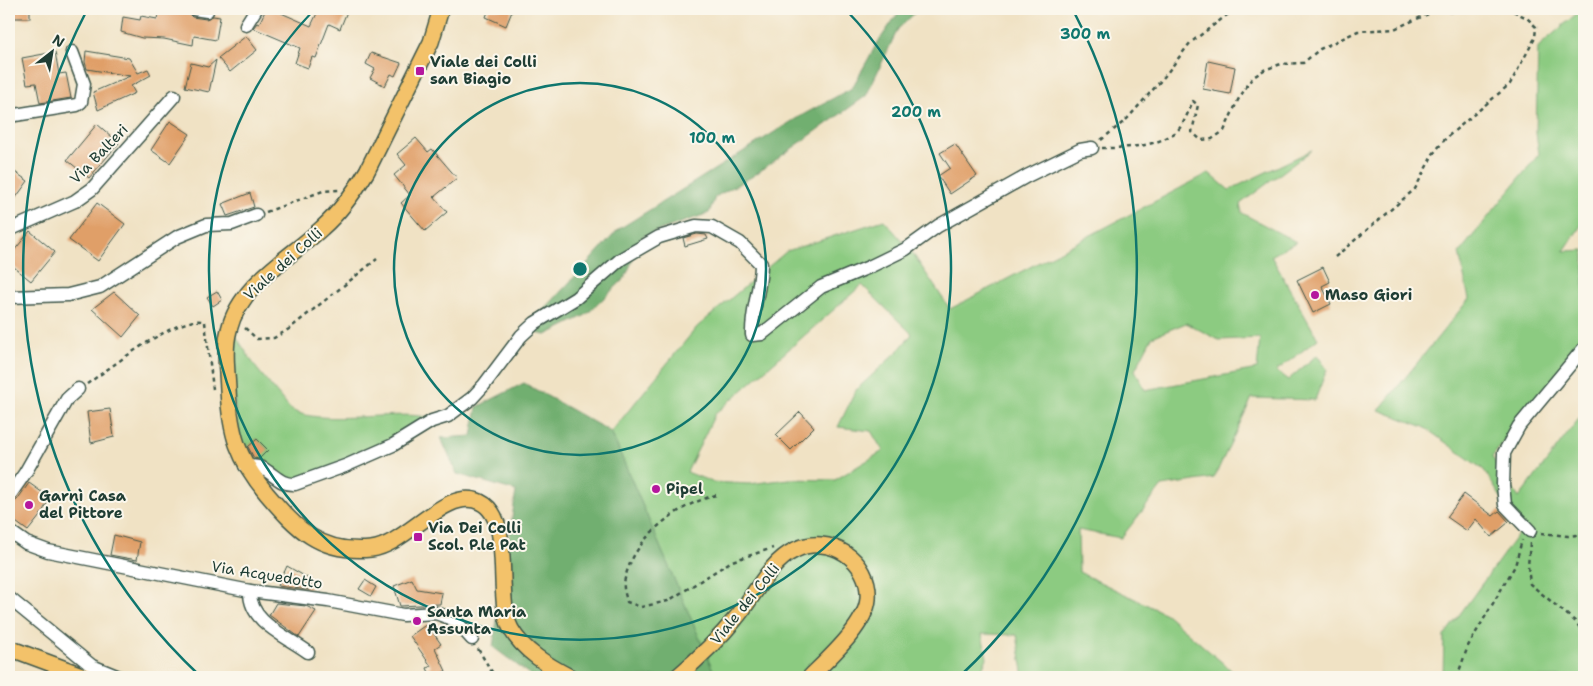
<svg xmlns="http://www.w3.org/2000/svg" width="1593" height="686" font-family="'Shantell Sans',sans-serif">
  <rect width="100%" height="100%" fill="#fbf7ec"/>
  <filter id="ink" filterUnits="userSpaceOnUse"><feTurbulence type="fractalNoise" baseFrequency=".02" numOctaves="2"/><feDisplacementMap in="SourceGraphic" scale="10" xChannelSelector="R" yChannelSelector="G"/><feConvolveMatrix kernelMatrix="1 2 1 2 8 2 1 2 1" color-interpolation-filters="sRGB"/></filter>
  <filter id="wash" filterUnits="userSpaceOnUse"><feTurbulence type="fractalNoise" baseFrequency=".0096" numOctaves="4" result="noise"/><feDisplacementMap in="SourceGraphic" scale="20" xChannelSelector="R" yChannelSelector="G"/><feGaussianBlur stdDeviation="1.12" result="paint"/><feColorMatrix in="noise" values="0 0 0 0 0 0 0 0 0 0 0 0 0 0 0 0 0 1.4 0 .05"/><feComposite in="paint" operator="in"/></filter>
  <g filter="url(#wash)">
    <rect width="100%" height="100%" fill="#f0e2c4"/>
    <g fill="#8ccb81" stroke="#56845a" fill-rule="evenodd">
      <path d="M1582,9H1584V221L1564,251L1584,250V340L1492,457L1519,498L1584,412V677H1443L1444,636L1521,530L1484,470L1424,427L1379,410L1469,299L1459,253L1539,154L1536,133L1538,47Z"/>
      <path d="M1312,150L1240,204L1242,213L1296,242L1271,256L1318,339L1276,371L1288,380L1317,355L1327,369L1315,400L1252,398L1214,478L1162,486L1121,538L1078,530L1079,572L1166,614L1239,677H1024L1017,635L982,634L987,658L978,677H716L611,432L697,327L787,251L884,220L911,251L950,309L1209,173L1229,190ZM862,285L912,334L897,352L856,390L838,427L871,431L883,451L835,480L789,479L749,484L712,482L687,472L715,414ZM1186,323L1219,340L1260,338L1257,369L1145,390L1135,370L1152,337Z"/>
      <path d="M235,335L257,369L290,409C317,427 392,410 427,417L400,439L295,481L270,470L257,460L268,450L257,439L245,450C231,414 233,373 235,335Z"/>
    </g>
    <g fill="#71af6f" stroke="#487652">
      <path d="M901,9H919L898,29L866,96L753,176L715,197L709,213L643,236L625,278L586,315L546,335L521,330L553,300L619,229L797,118L852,88L876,45Z"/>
      <path d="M524,383L611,432L716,677H533L493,647L516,491L457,474L441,438L472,436L477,407Z"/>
    </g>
    <g id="blocks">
      <g fill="#e09f67">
        <rect x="9" y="9" width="21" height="9"/>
        <path d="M159,9L187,12L192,17L206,19L213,16L220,17L216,40L194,36L193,45L164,39L142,38L121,32L123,17L140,20L141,16L157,19Z"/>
        <path d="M266,9H272L311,26L319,9H348L340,29L329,24L316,58L312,57L308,68L295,63L300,48L253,28L257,23L259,24Z"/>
        <path d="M489,9H513L506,26L486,17Z"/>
        <path d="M246,36L257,50L230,72L218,58Z"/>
        <path d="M86,51L129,58L138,73L148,69L151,75L131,86L135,93L98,110L93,92L130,76L87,69L85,62Z"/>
        <path d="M55,52L59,74L66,73L71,98L40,103L36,83L27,84L22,58Z"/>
        <path d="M371,53L401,63L395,76L391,74L385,86L370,78L375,69L366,64Z"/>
        <path d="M216,60L209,92L185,87L191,63L208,67Z"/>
        <path d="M1208,61L1235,67L1230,94L1203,89Z"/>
        <path d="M170,121L190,134L170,163L151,150Z"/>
        <path d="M97,124L119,143L89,178L67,160Z"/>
        <path d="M416,138L428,152L432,149L457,178L434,197L447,212L425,231L401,203L410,195L394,175L406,165L397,154Z"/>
        <path d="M955,144L977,176L950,194L938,176L950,168L940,153Z"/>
        <path d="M9,168L28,181L9,207Z"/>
        <path d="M250,193L254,207L227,216L222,204Z"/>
        <path d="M97,203L125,224L98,261L69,240Z"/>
        <path d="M30,231L55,252L31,281L9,263V257Z"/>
        <path d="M697,234L706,235L708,239L685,246L683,238Z"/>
        <path d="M1323,267L1330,282L1322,286L1331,304L1313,313L1297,280Z"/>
        <path d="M217,291L222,300L213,306L207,297Z"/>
        <path d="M114,292L140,316L123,337L92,309Z"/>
        <path d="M110,409L114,437L91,443L87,412Z"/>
        <path d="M800,412L814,427L791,450L776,435Z"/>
        <path d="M257,439L268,450L259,459L254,458L248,447Z"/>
        <path d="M29,483L50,498L40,516L28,531L9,517V504L17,500Z"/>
        <path d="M1464,494L1493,516L1499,511L1509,522L1491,537L1476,519L1467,531L1447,517Z"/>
        <path d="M114,535L140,542L137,560L110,555Z"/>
        <path d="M287,566L313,581L309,590L278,586Z"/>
        <path d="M412,579L417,589L442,593L440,604L400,606L394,586Z"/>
        <path d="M365,580L376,587L371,596L359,589Z"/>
        <path d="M276,603L306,606L316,611L299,637L269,615Z"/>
        <path d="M427,624L441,644L435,648L446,671L431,677L427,668L431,666L410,636Z"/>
      </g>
    </g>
  </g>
  <g filter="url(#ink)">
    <use href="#blocks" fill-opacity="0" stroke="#3e564a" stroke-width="1"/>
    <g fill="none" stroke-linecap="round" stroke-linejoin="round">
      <g stroke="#3e564a" stroke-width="15">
        <g id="minor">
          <path d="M194,9L207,11"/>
          <path d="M246,25L256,9"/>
          <path d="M9,116L77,105L81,102L84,84L72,52"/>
          <path d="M9,230L75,201L92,189L174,96"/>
          <path d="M9,297L68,295L100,287L177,237L206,225L232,224L256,215"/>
          <path d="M245,466C250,466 257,466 262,468C274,474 280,485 295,484L345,466L393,445L432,421L448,416L472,398L484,385L521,336L535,323L576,298L621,259L659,237L696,226L712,227L740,243L761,264C761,289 751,310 752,335L762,334L821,287L869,267L906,249L938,226L1027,176L1080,150L1092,148"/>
          <path d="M9,496L25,473L67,399L78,389"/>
          <path d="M9,531L26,543L48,551L250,591L328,601L403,615L436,613L455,620L472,639"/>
          <path d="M1530,531L1505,505L1503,485L1504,453L1519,426L1584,348"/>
          <path d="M250,591C249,623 287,636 308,652"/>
          <path d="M9,598L92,666L119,677"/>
        </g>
      </g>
      <g stroke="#3e564a" stroke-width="18">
        <g id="major">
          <path d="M441,9L431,42L367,171C355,191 340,212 322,228C290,258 240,284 229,330C224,348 227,370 228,389C230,434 238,459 267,494C297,529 320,554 371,549C407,545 446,486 480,502C515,518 494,598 511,629C523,651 549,666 570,677"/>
          <path d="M9,648L87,677"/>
          <path d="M677,677C698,659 718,640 736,618C754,597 769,562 795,550C829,533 871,560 868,599C866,625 828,659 810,677"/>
        </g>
      </g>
      <g stroke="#3e564a" stroke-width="2.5" stroke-dasharray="4 4" stroke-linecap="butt">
        <path d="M1101,140L1127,119L1164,77L1190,43L1235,9"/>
        <path d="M1102,148C1127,148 1157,147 1177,131C1184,125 1189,109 1193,101L1198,105L1192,132L1201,140L1212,139L1224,131L1238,100L1252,78L1264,70L1281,64L1303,63L1320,49L1358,31L1394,29L1435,11L1452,12L1472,9"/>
        <path d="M266,212L323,191L339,190"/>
        <path d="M1335,257L1415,189L1433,154L1446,138L1510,84L1535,38L1536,27L1527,18L1509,9"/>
        <path d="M245,328L257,339L274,338L289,329L377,259"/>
        <path d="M87,384C109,369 181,312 205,322L213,389"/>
        <path d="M716,495C675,506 632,539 624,583C623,589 626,596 627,602L641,607L668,601L732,561L773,548"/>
        <path d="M1541,533L1568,536L1584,534"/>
        <path d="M1530,543L1528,566L1530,584L1576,622L1584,634"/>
        <path d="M478,649L495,677"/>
        <path d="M1457,677L1468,646L1515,566L1522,540"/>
      </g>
      <use href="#minor" stroke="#fff" stroke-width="12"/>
      <use href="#major" stroke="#f3c26a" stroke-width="15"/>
    </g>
  </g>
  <g fill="none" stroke="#0f766e" stroke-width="2.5">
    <circle cx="580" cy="269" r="186"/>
    <path d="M845 9A371 371 0 1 1 315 9"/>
    <path d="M200 676A557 557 0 0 1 86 12M1074 12A557 557 0 0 1 960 676"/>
  </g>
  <g fill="#b5179e" stroke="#fbf7ec" stroke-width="2">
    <rect x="415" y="66" width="10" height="10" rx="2.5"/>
    <circle cx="1315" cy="295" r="5"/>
    <circle cx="656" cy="489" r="5"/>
    <circle cx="29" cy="505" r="5"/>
    <rect x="413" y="532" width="10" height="10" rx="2.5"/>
    <circle cx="417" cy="621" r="5"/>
  </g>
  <g text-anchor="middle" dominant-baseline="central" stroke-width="4" stroke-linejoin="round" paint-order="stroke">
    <g font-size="15" font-weight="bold" fill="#1f3d34" stroke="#fbf7ec" text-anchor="start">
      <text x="430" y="62">Viale dei Colli<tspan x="430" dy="17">san Biagio</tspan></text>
      <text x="1325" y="295">Maso Giori</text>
      <text x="666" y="489">Pipel</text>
      <text x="39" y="496">Garnì Casa<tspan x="39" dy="17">del Pittore</tspan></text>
      <text x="428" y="528">Via Dei Colli<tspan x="428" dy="17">Scol. P.le Pat</tspan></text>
      <text x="427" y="612">Santa Maria<tspan x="427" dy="17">Assunta</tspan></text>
    </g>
    <g font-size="15" fill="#1f3d34" stroke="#fbf7ec">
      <text transform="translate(99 154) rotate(-46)">Via Balteri</text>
      <text transform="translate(283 264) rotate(-42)">Viale dei Colli</text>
      <text transform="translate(267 575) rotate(9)">Via Acquedotto</text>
      <text transform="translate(745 604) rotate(-51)">Viale dei Colli</text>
    </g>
  </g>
  <circle cx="580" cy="269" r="8" fill="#0f766e" stroke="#fbf7ec" stroke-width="2.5"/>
  <g font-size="15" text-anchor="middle" font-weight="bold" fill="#0f766e" stroke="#fbf7ec" stroke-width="4" stroke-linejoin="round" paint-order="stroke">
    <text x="1085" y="39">300 m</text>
    <text x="916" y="117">200 m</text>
    <text x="712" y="143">100 m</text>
  </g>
  <rect width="1593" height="686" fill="none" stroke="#fbf7ec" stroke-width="30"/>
  <g transform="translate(52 52) rotate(31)" stroke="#fbf7ec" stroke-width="4" paint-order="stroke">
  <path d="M0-4L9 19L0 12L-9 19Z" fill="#1f3d34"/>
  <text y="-8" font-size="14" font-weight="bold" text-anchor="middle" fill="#1f3d34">N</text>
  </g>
</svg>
